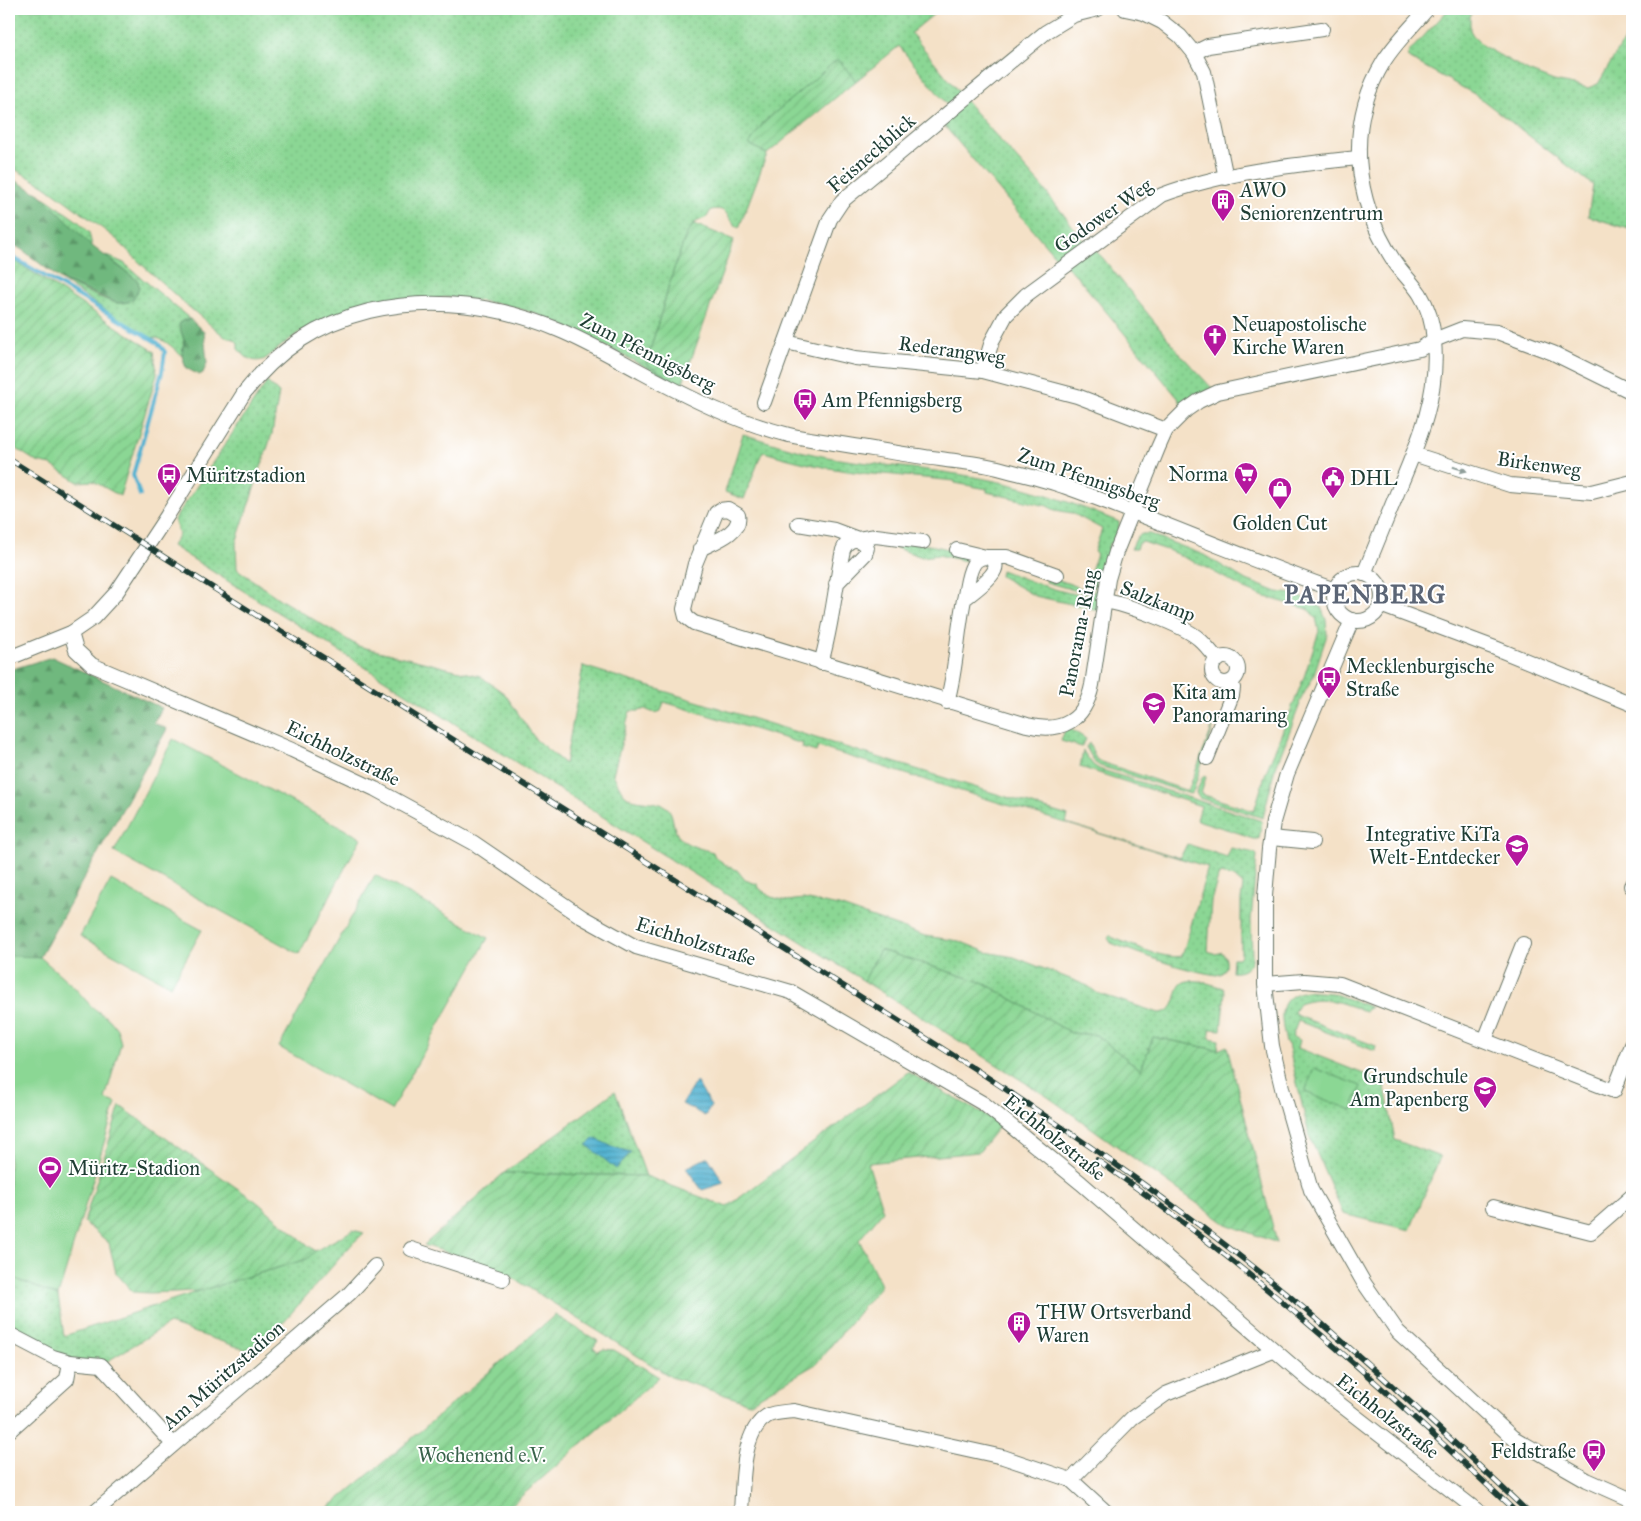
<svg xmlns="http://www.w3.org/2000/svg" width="1641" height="1521" font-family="'IM FELL Great Primer',serif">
  <defs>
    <pattern id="grass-dots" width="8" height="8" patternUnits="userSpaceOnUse" patternTransform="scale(1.25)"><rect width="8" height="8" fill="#8bd794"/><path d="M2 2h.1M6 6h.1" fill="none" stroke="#78b980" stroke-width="1.8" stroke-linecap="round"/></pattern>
    <pattern id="forest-firs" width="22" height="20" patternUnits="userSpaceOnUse" patternTransform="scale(1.25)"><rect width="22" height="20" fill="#70b87e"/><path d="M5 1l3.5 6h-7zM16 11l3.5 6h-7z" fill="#5b9768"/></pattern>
    <pattern id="garden-furrows" width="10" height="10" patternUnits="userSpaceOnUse" patternTransform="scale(1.25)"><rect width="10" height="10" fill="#8bd794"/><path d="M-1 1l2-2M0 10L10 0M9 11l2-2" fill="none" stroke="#78b980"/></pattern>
    <pattern id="water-rules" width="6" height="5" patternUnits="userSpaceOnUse" patternTransform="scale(1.25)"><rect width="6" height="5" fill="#52b2d1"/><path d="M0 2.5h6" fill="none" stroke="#4392aa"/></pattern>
  </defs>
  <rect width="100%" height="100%" fill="#fff"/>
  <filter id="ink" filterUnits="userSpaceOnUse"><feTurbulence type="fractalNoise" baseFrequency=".02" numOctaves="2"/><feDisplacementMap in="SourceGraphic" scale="10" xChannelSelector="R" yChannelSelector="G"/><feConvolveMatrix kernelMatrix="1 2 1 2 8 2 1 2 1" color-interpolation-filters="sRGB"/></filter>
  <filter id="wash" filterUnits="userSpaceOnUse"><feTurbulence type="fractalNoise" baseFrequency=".0096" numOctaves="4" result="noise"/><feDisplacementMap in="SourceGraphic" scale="20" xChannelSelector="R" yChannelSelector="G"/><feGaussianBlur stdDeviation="1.12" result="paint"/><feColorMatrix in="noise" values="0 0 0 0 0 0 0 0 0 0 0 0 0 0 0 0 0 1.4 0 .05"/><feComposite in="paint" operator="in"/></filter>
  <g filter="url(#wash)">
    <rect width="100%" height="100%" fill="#f4e1c7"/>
    <g fill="url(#grass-dots)" stroke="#558a64">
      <path d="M9,9H940L911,33L975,112L1042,187L1082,238L1102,257L1182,356L1210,386L1218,392L1182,405L1178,398L1074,273L1055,256L942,123L954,113L899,46L856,81L838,60L764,122L749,144L767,154L739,228C727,220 729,206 711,210L707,217L694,223L686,235L674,269L646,364L685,387L563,325L534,313L506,305L475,300L445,297L322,321L298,333L265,359C253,364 246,358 238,349V343L234,339L225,337L184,303L139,262L116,239L94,222L45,186L9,166Z"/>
      <path d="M1449,9H1472L1470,18V30L1474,37L1483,46L1528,71L1554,81L1588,88L1598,84L1632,27V230L1588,216L1593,185L1476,95L1407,57L1409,52Z"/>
      <path d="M41,195L79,222L89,232L92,246Z"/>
      <path d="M105,255L124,263L190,319L182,321L179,325L184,340L182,356C172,347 162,335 147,338L61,280C72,285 109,303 119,303C133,304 140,293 138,281Z"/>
      <path d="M267,382L279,393L272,434L236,543L237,569L281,600L358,646L480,676L505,694L536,740L565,764L583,666L1068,816L1066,823L1180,858L1187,844L1227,857L1231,848L1255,853L1257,855L1251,920L1252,960C1248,969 1242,973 1232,972L1233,958H1239L1241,955V900L1243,885L1234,877L1219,874L1211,901L1208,951L1216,954L1222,952C1229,960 1228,974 1216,975C1179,969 1145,956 1111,943L1108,938L1110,935L1113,938C1131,944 1163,960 1182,956L1208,867L818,747L816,752L802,748L803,744L664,702L661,711C655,714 651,712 645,709L639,711H630L613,774C616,780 620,789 624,794C634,804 653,799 665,806C676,812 670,830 681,839C689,846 702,849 713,852L715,857L729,867L737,870L745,880L757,884L760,889L771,897L787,901L803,899L839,906L925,936L959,941L986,952L1014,957L1088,986L1097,993L1159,1013C1183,1012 1170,983 1188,981C1199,979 1213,985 1223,988L1225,991L1221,1030L1210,1029V1038L1219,1040L1218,1050L1153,1037L1141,1070L1096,1035L1071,1033L984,983L880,950L864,981L172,546L179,534L174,520Z"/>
      <path d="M743,434C775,444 806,454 839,459C892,467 947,470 1000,482C1041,491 1080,506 1119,522V527L1114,544L1110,543L1108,548L1112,550L1103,577L1100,576L1091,591L1084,593L1046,582L1048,576L1084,589L1097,554L1094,552L1102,529L1072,513L1055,510L1043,504L1042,505L987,492V489L955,483V481L884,474L883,475C843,472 803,464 764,452L761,455L744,499L725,492Z"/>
      <path d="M1142,534H1150L1204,555L1244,579L1277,592L1293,594L1308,599L1321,607L1326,620L1327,635L1313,677L1299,703L1300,704L1274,772L1263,818L1199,798L1196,793L1203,776L1206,777L1201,794L1254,811L1266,772L1304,677L1319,631L1316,618L1308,609L1262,596L1245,589L1203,566L1170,551L1143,542L1138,544L1136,549H1131L1137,537Z"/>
      <path d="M874,542C906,543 937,542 966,556V561L938,555L922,557L888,545L874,544Z"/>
      <path d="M1001,570C1020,577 1077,601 1093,593L1101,581L1098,610L1035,596L1000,576Z"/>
      <path d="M1216,718L1193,792L1190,794L1100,766L1095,763L1086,747L1089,743L1096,759L1101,762L1188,791Z"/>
      <path d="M1069,728L1086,739L1082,747L1061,741L1065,730Z"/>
      <path d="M1083,751L1093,765L1099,769L1262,821L1259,839H1253L1242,835V834L1197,820L1201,806L1080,767Z"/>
      <path d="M1305,991L1332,993L1371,1007L1365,1011C1340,1003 1324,994 1299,1003L1294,1012L1296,1015L1376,1046L1375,1051L1298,1021L1292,1037L1300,1040L1298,1048L1384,1082L1395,1140L1440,1157L1410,1230L1343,1214L1309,1135L1288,1044L1286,1043C1281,1018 1275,998 1305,991Z"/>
      <path d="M615,1091L646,1176L504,1173Z"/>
      <path d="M353,1230L364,1233L353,1243L256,1353L169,1324L101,1365L70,1362L9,1334V1276L58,1296L64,1336L199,1291L307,1259L315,1251Z"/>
    </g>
    <g fill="url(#forest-firs)" stroke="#487a59">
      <path d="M9,177L41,195L92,246L138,281L139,287L135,297L129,302L117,303L61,280L24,251L9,242Z"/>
      <path d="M190,319L204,332L207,363L203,373L199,375L186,368L182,356L184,340L179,325L182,321Z"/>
      <path d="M52,657L162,708L154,723L167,729L40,957L9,956V670Z"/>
    </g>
    <g fill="url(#garden-furrows)" stroke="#558a64">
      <path d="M838,59L856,81L767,154L749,144L764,122Z"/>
      <path d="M694,224L734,240L682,385L646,364L674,269L686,235Z"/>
      <path d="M9,257L154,351L157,374L120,496L93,481L78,482L51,465L37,462L9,444Z"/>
      <path d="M880,950L984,983L1071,1033L1096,1035L1141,1070L1153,1037L1218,1050L1227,1046L1277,1243L1226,1224L1048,1097L864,981Z"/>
      <path d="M908,1072L1001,1124L979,1152L868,1163L883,1211L859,1240L881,1285L816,1364L749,1403L671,1377L499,1269L424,1245L504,1173L646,1176L727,1207Z"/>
      <path d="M120,1106L257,1202L315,1251L307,1259L199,1291L149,1293L133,1292L116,1273L109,1243L84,1222Z"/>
      <path d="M555,1315L598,1341L593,1348L598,1352L604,1349L614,1350L659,1377L503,1512H323L409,1441Z"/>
    </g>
    <g fill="#8bd794" stroke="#558a64">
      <path d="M173,739L361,838L299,954L114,852Z"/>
      <path d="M375,875L488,938L391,1110L279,1047Z"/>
      <path d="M111,880L202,930L171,986L80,936Z"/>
      <path d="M9,956L40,957L73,986L92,1007L110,1020L117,1029L121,1043L105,1099L116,1103L58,1296L9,1276Z"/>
      <path d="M1314,1068L1361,1086L1352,1110L1305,1092Z"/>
    </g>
    <g fill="url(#water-rules)" stroke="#387882">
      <path d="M696,1081L711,1106L705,1116L682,1104Z"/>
      <path d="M594,1138L613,1147L631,1152L616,1169L587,1145Z"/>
      <path d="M708,1157L724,1183L702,1190L686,1168Z"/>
    </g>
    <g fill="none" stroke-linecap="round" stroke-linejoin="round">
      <path stroke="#52b2d1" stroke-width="4" d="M9,255L158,343L165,352L162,372L133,475L140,495"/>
    </g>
  </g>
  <g filter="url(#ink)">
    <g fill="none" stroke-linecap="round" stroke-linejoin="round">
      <g stroke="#6a7667" stroke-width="16">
        <g id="minor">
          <path d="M1125,9L1144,13L1162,22L1180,36L1194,53L1204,72L1226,178"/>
          <path d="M1194,53L1208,46L1322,29"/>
          <path d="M786,342L855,358L983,371L1077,396L1166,430"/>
          <path d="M983,371L992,341L1006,315L1026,295L1162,195C1224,172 1292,165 1358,158"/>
          <path d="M764,402L830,219L842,201L1046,32L1074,15L1098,9"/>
          <path d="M1413,454L1510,485L1592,492L1632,482"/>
          <path d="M798,524L834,530L858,539L876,536L923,542"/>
          <path d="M700,549C713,542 742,533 738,515L728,509L720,510L716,513L695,564L684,609L686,617L694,623L1027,725C1062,734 1085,720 1092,685L1108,579L1116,552L1158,448L1166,430L1186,410L1199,401L1218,392L1420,349L1434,340L1462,329L1497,332L1553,353L1632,392"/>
          <path d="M957,550L986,557H1007L1057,575"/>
          <circle cx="1358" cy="597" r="24"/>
          <path d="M1364,574C1376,545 1388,515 1400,486C1420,439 1439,393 1434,341C1433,325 1428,307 1420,294C1412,282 1402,273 1394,261C1354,200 1345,125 1384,61C1396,42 1413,26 1427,9"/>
          <path d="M1104,601C1126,604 1183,625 1199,639C1206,645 1212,653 1218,660"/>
          <path d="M1380,605L1495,648L1632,704"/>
          <path d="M1352,620L1287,774L1273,822L1269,849L1265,896V984L1272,1046L1283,1092L1311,1190L1364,1283L1398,1332L1512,1437L1587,1480L1632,1500"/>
          <path d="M71,633L76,650L92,665L292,750L375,789L474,843L582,917L636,947L791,992L984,1104L1081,1183L1310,1381L1479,1512"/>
          <circle cx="1225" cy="670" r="13"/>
          <path d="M9,658L71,633L93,618L116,593L167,516L244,393C278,350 316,324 369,311C433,296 499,305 559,330C588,342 615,358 643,373C689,398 737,422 789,435C806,439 823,441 841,444C874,449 906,455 940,459C959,462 979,463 998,468C1020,474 1044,479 1066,487C1156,519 1244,558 1335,590"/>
          <path d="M821,663C832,626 835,587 843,550C848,538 860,536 867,548L865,554L836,584"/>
          <path d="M947,702C957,667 957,630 965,595C967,585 968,574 973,565C976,559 983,556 989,558C1011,567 971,593 964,599"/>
          <path d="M1207,758L1232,695L1233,688L1231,682"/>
          <path d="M1271,838L1312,842"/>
          <path d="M1631,886L1632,887"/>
          <path d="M1265,984L1304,981L1340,984L1614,1091L1632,1045"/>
          <path d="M1485,1040L1523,944"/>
          <path d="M1493,1207L1591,1232L1632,1196"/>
          <path d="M411,1249L503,1279"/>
          <path d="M9,1334L53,1357L70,1362L101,1365L173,1444"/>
          <path d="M9,1431L67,1379L70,1362"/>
          <path d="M1071,1480L1132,1418L1166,1394L1273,1351"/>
          <path d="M95,1512L349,1294L375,1266"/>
          <path d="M741,1512C743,1485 741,1432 767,1416C774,1412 786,1412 794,1411L1003,1457L1071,1480L1106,1512"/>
        </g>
      </g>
      <use href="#minor" stroke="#fff" stroke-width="14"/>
      <g stroke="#1f3d34" stroke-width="5.5">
        <g id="rail">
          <path d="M9,459L975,1069C1078,1137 1180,1207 1276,1285C1363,1357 1446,1434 1528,1512"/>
          <path d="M1097,1160C1248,1264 1383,1387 1516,1512"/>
        </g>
      </g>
      <use href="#rail" stroke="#fff" stroke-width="4" stroke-dasharray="11" stroke-linecap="butt"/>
    </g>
    <defs><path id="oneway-solid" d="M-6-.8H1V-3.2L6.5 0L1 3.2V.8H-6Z" transform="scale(1.25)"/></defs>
    <use fill="#8f9e9a" href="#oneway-solid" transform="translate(1460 469) rotate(17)"/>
  </g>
  <defs>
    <g id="building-pin" transform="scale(1.25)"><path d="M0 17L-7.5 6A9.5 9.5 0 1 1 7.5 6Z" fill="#b5179e" stroke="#fff"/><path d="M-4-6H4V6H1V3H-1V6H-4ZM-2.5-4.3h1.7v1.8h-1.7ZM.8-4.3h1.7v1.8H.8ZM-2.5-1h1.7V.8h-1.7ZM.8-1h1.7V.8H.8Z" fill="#fff"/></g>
    <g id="church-pin" transform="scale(1.25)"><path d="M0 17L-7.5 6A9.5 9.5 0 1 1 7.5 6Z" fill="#b5179e" stroke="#fff"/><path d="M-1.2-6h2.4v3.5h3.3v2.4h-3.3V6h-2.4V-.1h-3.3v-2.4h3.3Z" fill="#fff"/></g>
    <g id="bus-pin" transform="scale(1.25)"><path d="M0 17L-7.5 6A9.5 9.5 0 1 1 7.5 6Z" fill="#b5179e" stroke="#fff"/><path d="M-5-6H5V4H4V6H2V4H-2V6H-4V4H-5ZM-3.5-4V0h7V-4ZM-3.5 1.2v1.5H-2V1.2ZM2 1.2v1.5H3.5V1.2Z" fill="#fff"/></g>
    <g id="supermarket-pin" transform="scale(1.25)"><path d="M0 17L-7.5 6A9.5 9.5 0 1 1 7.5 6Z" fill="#b5179e" stroke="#fff"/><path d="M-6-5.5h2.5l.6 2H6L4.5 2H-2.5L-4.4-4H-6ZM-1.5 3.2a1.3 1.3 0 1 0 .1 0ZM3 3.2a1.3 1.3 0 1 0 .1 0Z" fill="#fff"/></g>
    <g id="civic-pin" transform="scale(1.25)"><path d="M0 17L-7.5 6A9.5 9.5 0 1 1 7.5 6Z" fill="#b5179e" stroke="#fff"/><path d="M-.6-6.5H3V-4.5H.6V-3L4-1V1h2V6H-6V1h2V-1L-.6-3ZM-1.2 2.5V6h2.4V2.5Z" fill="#fff"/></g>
    <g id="shop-pin" transform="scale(1.25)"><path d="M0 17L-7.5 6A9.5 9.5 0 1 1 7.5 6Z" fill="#b5179e" stroke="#fff"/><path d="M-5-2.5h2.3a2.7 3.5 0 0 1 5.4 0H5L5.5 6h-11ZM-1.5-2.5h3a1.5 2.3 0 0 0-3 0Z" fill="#fff"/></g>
    <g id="school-pin" transform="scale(1.25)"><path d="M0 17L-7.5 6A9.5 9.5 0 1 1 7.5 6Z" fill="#b5179e" stroke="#fff"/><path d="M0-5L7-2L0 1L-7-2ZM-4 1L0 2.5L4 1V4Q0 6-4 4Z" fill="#fff"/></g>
    <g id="stadium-pin" transform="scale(1.25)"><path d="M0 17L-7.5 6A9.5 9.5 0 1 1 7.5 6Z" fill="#b5179e" stroke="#fff"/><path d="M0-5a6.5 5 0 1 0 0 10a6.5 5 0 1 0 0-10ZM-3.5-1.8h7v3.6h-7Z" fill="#fff"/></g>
  </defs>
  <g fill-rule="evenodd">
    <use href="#building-pin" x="1223" y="201"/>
    <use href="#church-pin" x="1215" y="336"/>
    <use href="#bus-pin" x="805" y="400"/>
    <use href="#supermarket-pin" x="1246" y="474"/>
    <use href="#bus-pin" x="169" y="475"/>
    <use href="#civic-pin" x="1333" y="478"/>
    <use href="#shop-pin" x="1280" y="489"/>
    <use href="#bus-pin" x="1329" y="678"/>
    <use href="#school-pin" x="1154" y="704"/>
    <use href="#school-pin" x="1517" y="846"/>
    <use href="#school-pin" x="1485" y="1088"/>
    <use href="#stadium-pin" x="50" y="1168"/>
    <use href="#building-pin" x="1019" y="1323"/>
    <use href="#bus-pin" x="1594" y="1451"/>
  </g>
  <g text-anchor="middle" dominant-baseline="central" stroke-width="4" stroke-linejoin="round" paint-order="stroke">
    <g font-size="20" fill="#1f3d34" stroke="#fff">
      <text transform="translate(871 153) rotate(-41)">Feisneckblick</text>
      <text transform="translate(1103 215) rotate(-35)">Godower Weg</text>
      <text transform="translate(952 350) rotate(8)">Rederangweg</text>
      <text transform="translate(648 352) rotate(27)">Zum Pfennigsberg</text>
      <text transform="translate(1539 464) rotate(8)">Birkenweg</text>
      <text transform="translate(1089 478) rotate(19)">Zum Pfennigsberg</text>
      <text transform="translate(1158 601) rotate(22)">Salzkamp</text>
      <text transform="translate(1078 633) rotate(-79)">Panorama-Ring</text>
      <text transform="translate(343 753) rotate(26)">Eichholzstraße</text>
      <text transform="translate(696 941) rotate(17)">Eichholzstraße</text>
      <text transform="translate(1055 1137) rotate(39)">Eichholzstraße</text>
      <text transform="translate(223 1375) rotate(-41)">Am Müritzstadion</text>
      <text transform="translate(1388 1416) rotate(38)">Eichholzstraße</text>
    </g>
    <g font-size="20" fill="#1f3d34" stroke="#fff" text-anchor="start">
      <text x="1240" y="190">AWO<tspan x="1240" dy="23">Seniorenzentrum</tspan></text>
      <text x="1232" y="324">Neuapostolische<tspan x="1232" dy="23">Kirche Waren</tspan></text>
      <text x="822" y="400">Am Pfennigsberg</text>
      <text x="1228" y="474" text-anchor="end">Norma</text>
      <text x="186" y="475">Müritzstadion</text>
      <text x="1350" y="478">DHL</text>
      <text x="1280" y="523" text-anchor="middle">Golden Cut</text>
      <text x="1346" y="666">Mecklenburgische<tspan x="1346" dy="23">Straße</tspan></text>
      <text x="1172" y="692">Kita am<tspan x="1172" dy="23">Panoramaring</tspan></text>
      <text x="1500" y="834" text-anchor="end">Integrative KiTa<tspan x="1500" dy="23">Welt-Entdecker</tspan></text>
      <text x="1468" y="1076" text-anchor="end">Grundschule<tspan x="1468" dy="23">Am Papenberg</tspan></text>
      <text x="68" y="1168">Müritz-Stadion</text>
      <text x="1036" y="1312">THW Ortsverband<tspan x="1036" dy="23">Waren</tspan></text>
      <text x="1576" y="1451" text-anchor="end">Feldstraße</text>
    </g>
    <g font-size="20" fill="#3a644c" stroke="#fff">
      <text x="482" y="1455">Wochenend e.V.</text>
    </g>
    <g font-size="25" font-weight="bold" letter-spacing="1" fill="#5b6575" stroke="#fff">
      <text x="1365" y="594">PAPENBERG</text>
    </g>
  </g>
  <rect width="1641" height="1521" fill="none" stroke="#fff" stroke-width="30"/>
</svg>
